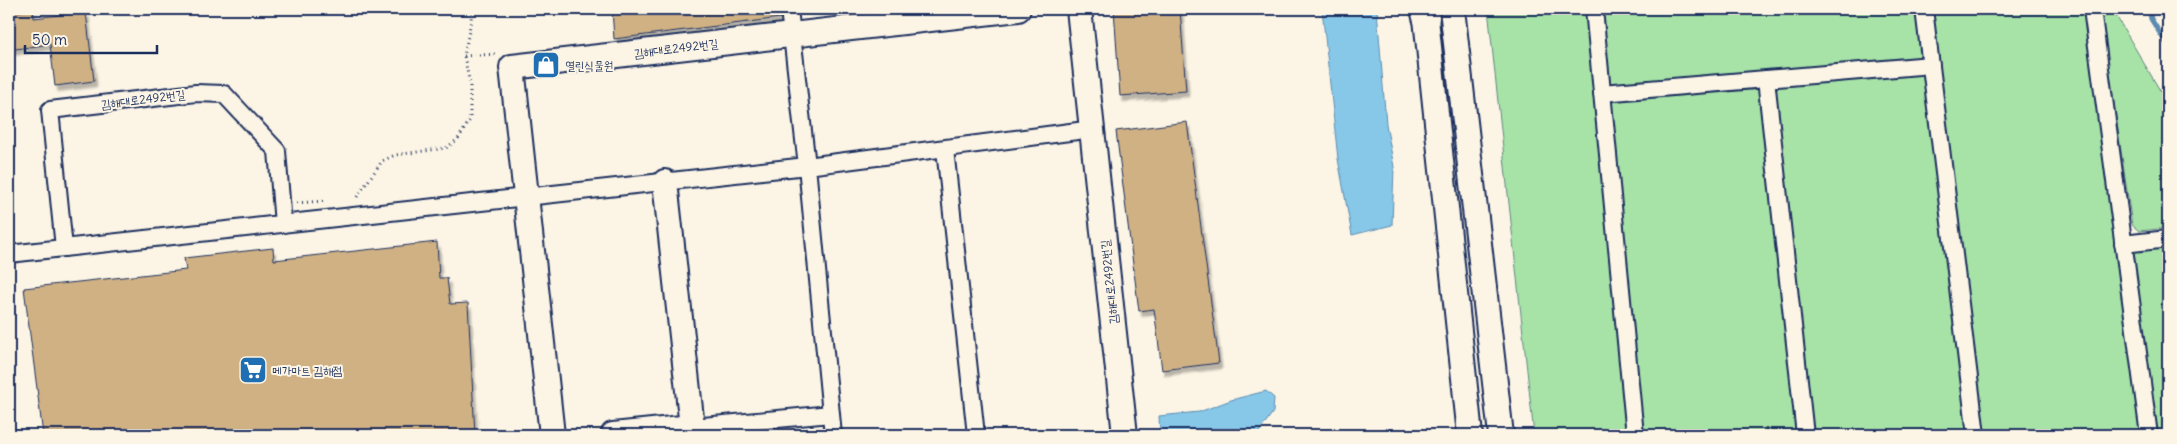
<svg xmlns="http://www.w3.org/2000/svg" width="2177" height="444" font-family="Delius,'Poor Story',sans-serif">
  <defs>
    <filter id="shadow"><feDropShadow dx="3" dy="5.5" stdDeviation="1" flood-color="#0004"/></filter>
  </defs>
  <rect width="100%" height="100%" fill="#fcf5e5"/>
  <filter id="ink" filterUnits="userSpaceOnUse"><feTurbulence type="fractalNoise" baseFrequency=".02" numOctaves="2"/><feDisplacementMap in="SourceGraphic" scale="10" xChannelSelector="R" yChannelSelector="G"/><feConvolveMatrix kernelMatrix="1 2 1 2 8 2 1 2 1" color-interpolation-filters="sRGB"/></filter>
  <g filter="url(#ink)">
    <g fill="#a7e2a7" stroke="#618882">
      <path d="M1488,9H2088L2120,247L2168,246V435H1534Z"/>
      <path d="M2100,9H2112L2168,104V228L2139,231L2132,225Z"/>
    </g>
    <g fill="#87c8e8" stroke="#5c8bb1">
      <path d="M1322,9H1377L1386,124L1394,167L1392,225L1352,235L1338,159Z"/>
      <path d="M1266,391L1274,398L1273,412L1257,435H1160L1159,416L1199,412L1231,400Z"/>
    </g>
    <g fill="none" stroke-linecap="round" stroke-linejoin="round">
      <path stroke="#5c8bb1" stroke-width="5" d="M2149,9L2151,19L2168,46"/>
    </g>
    <g fill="#d0b184" stroke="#1b2f5e" filter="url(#shadow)">
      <path d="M33,9L34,18L86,12L94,81L55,86L50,44L9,50V13Z"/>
      <path d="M612,9H779L780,18L614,39Z"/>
      <path d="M1114,9H1180L1186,91L1120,96Z"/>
      <path d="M1187,122L1219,363L1162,370L1154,309L1139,311L1116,131Z"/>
      <path d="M437,242L439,278H447L450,304L468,303L475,435H43L24,288L186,270L184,258L273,248L274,260Z"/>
    </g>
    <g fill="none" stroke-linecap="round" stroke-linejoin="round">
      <g stroke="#1b2f5e" stroke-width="20">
        <g id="street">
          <path d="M1594,9L1635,435"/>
          <path d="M1924,9L1976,435"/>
          <path d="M2092,9L2149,435"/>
          <path d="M1766,79L1805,435"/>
          <path d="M1602,93L1931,65"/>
          <path d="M945,149L976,435"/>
          <path d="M2123,244L2168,239"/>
          <path d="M64,248L50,110L196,93L224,94L277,151L283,224"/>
          <path d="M9,254L807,166L789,9"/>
          <path d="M692,427L831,414"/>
          <path d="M833,435L807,166L1093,129"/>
        </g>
      </g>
      <g stroke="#1b2f5e" stroke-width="28">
        <g id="secondary">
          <path d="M1079,9L1125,435"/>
          <path d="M1425,9L1470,435"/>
          <path d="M1452,9L1501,435"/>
          <path d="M552,435L512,67L1018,9"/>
          <path d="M613,435L692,427L665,182"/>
        </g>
      </g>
      <g stroke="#1b2f5e" stroke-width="30">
        <path id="primary" d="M1424,9L1426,17"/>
      </g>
      <g stroke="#1b2f5e" stroke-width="3" stroke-dasharray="1 4" stroke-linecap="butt">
        <path d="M464,56L496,54"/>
        <path d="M357,197L382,161L395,155L446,148L458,139L470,120V84L464,56L471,21L472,9"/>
        <path d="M297,203L323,201"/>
      </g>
      <use href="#street" stroke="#fcf5e5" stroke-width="16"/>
      <use href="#secondary" stroke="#fcf5e5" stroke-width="24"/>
      <use href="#primary" stroke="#fcf5e5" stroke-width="26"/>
    </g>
  </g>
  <defs>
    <g id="shop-square" transform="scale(1.4375)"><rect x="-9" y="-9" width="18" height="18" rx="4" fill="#1f6fb2" stroke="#fcf5e5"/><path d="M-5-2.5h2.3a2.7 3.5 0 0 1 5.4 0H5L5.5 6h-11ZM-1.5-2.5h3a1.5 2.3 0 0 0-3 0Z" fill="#fff"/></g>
    <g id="supermarket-square" transform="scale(1.4375)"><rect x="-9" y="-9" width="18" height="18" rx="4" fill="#1f6fb2" stroke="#fcf5e5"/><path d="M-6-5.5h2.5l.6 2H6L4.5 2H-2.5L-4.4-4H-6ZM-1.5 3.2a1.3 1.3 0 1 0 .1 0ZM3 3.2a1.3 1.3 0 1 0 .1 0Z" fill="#fff"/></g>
  </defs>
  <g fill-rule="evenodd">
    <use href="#shop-square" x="546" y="65"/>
    <use href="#supermarket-square" x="253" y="370"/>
  </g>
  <g text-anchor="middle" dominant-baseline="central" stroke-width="4" stroke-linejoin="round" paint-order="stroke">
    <g font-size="12" fill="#1b2f5e" stroke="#fcf5e5">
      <text transform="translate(676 48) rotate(-7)">김해대로2492번길</text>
      <text transform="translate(143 99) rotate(-7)">김해대로2492번길</text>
      <text transform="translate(1109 282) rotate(-96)">김해대로2492번길</text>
    </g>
    <g font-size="12" fill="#1b2f5e" stroke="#fcf5e5" text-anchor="start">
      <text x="565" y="65">열린식물원</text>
      <text x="272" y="370">메가마트 김해점</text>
    </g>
  </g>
  <rect width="2177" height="444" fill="none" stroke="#fcf5e5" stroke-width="30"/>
  <rect x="15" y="15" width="2147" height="414" fill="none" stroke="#1b2f5e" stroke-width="2" filter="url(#ink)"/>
  <path d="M25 45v8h132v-8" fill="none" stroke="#1b2f5e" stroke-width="2.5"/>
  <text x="32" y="45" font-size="15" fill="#1b2f5e" stroke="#fcf5e5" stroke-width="4" paint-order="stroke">50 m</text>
</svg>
